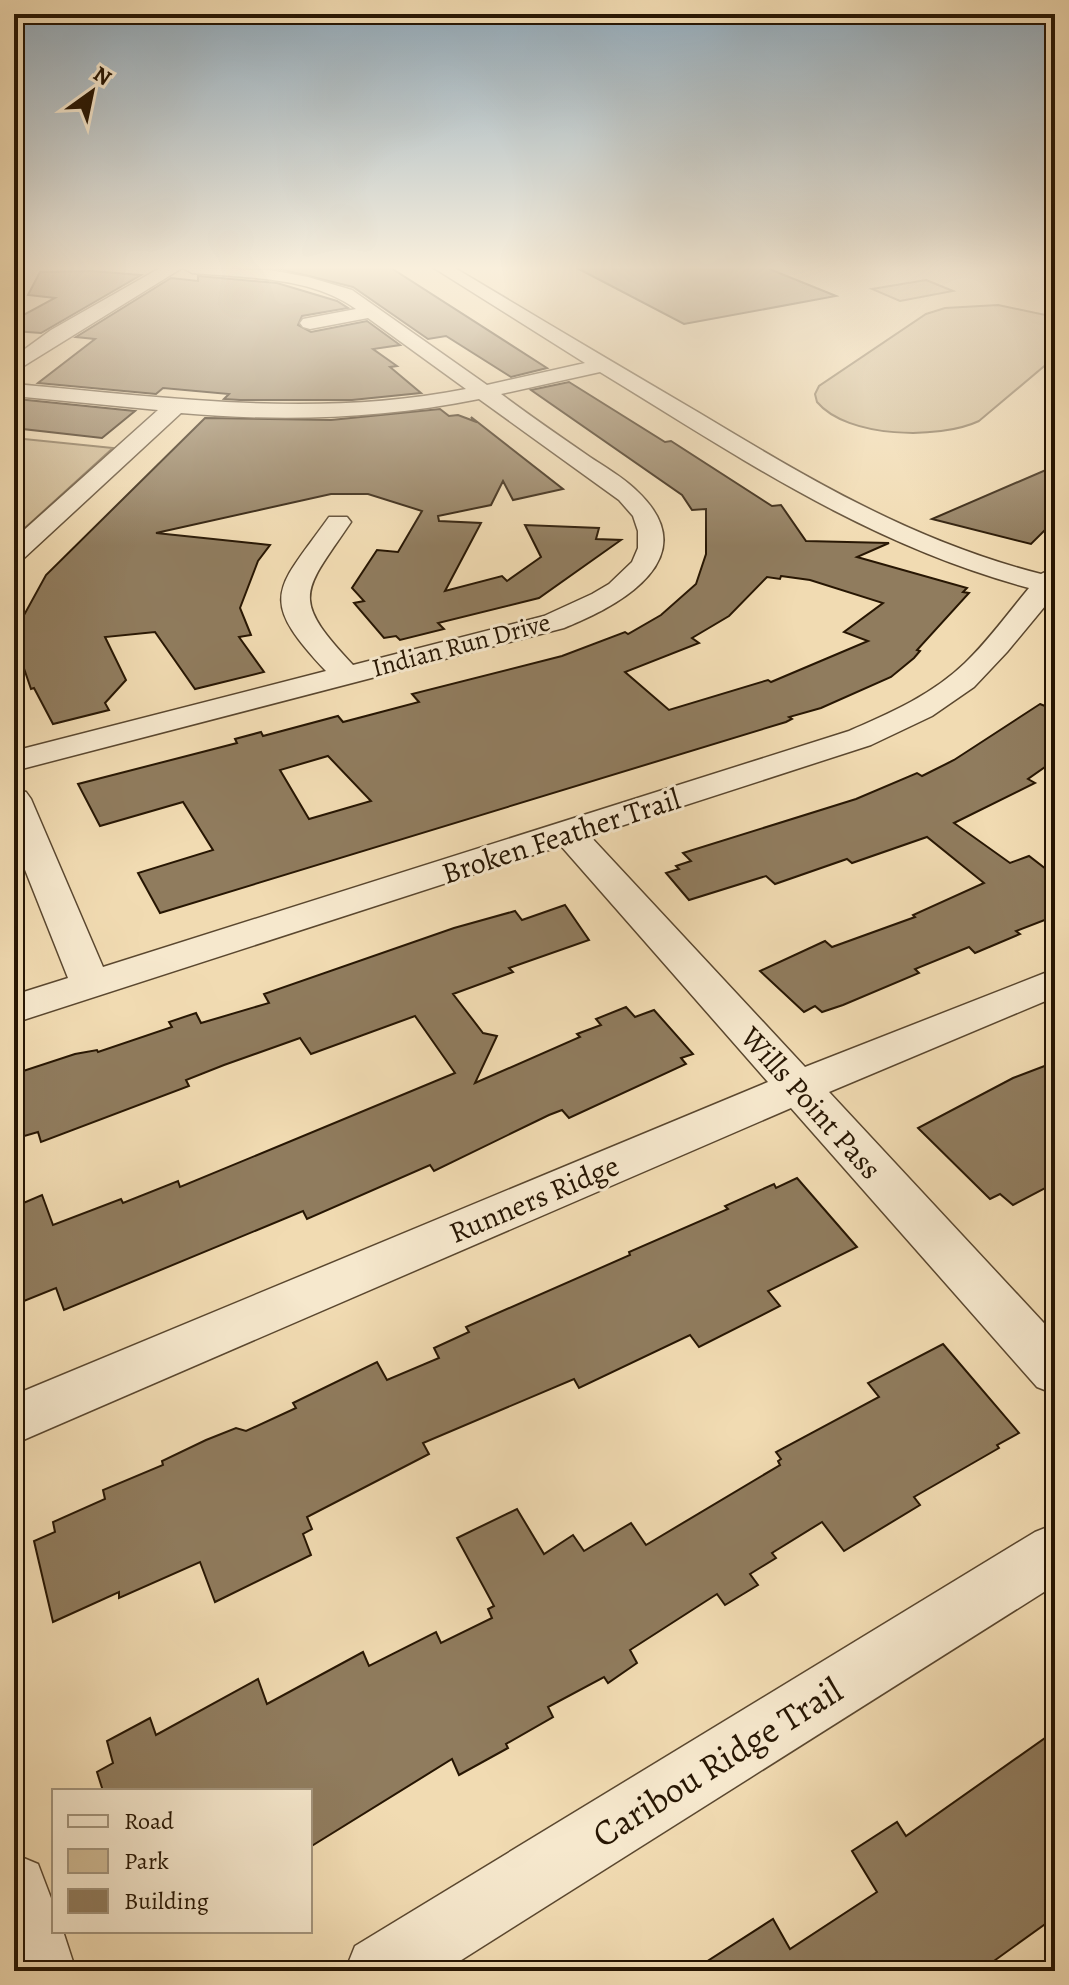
<svg xmlns="http://www.w3.org/2000/svg" width="1069" height="1985" font-family="Alegreya,serif">
  <rect width="100%" height="100%" fill="#f1dbb2"/>
  <filter id="stains"><feTurbulence type="fractalNoise" baseFrequency=".0025" numOctaves="4"/><feColorMatrix values="0 0 0 0 .2 0 0 0 0 .09 0 0 0 0 .02 0 0 0 .5 -.17"/></filter>
  <radialGradient id="worn" r=".72"><stop offset=".6" stop-color="#630" stop-opacity="0"/><stop offset="1" stop-color="#630" stop-opacity=".3"/></radialGradient>
  <g fill="#cfba94" stroke="#7b684c" stroke-width="2">
    <path d="M926,280L953,291L900,301L872,289Z"/>
    <path d="M998,305L1055,317V357L979,421C939,440 847,438 817,402L815,394L819,386L926,314L945,308Z"/>
    <path d="M14,438L113,448L14,538Z"/>
  </g>
  <g fill="#907c5e" stroke="#271603" stroke-width="2" fill-rule="evenodd">
    <path d="M276,268H391L547,368L511,377L446,336L428,339L353,287Z"/>
    <path d="M577,268H767L836,296L684,324Z"/>
    <path d="M92,271L141,275L41,333L14,331V320L55,298L28,295L40,272Z"/>
    <path d="M198,276L277,283L337,301L348,308L302,316L298,325L311,332L367,321L400,345L373,349L397,366L390,367L421,393L352,400H240L224,399L229,394L163,388L156,394L38,383L95,339L76,337L171,278L198,281Z"/>
    <path d="M569,382L665,442L671,441L772,506L781,505L806,541L889,543L857,557L967,588L963,592L969,593L917,650L920,651L914,658L891,677L821,708L789,717L792,719L786,722L160,913L138,873L213,850L183,802L100,826L78,784L237,743L235,739L261,732L263,736L338,716L343,722L419,702L412,694L562,656L625,632L628,634L661,615L696,584L706,554V509L692,510L682,495L531,390ZM781,576L810,580L883,603L844,632L868,641L771,682L768,680L669,710L625,672L699,643L692,638L729,616L767,577L780,579ZM328,756L371,801L309,819L280,770Z"/>
    <path d="M17,399L135,411L102,438L14,428V402Z"/>
    <path d="M440,409L449,416L458,415L474,421L471,417L563,489L513,500L503,481L491,505L438,516L439,521L481,523L445,591L502,576L507,581L541,557L525,525L599,528L596,539L621,540L539,598L438,623L444,629L400,640L396,636L384,638L354,603L364,601L352,588L377,550L398,552L422,511L368,494H331L156,533L270,545L258,561L240,608L251,635L239,637L264,672L195,689L155,632L105,637L126,680L105,703L109,710L53,724L34,688L31,689L17,648L24,615L46,575L205,418L331,420Z"/>
    <path d="M1055,466V520L1031,544L932,519Z"/>
    <path d="M1040,704L1055,710V760L1028,779L1035,783L954,823L1010,863L1029,856L1055,876V916L1016,931L1020,934L975,953L969,947L915,969L919,973L843,1005L822,1012L815,1006L804,1012L760,971L825,941L832,947L915,917L913,915L984,883L927,837L852,863L847,859L775,884L766,876L689,900L666,873L679,869L676,866L691,861L683,853L856,799L917,773L922,776L954,760Z"/>
    <path d="M565,905L589,940L509,968L513,972L453,994L483,1033L497,1036L475,1083L580,1037L577,1034L601,1025L596,1019L626,1007L635,1017L654,1010L693,1054L681,1058L686,1064L569,1118L562,1110L549,1115L434,1171L430,1165L307,1219L303,1211L64,1310L56,1288L14,1305V1207L42,1195L53,1225L121,1199L123,1203L178,1181L180,1187L455,1073L415,1016L311,1054L300,1038L224,1065L186,1080L189,1086L41,1142L38,1132L14,1139V1074L75,1054L97,1050L98,1052L172,1027L169,1022L196,1013L201,1023L269,1003L264,994L454,928L515,911L522,920Z"/>
    <path d="M1055,1062V1183L1013,1205L1000,1194L990,1199L918,1128L1013,1078Z"/>
    <path d="M797,1178L857,1247L768,1291L780,1306L699,1347L690,1335L579,1388L574,1379L423,1443L429,1454L307,1517L312,1529L303,1534L311,1555L215,1602L200,1562L119,1598V1592L53,1622L34,1541L55,1532L53,1522L105,1499L103,1490L163,1465L162,1461L206,1440L236,1428L246,1431L296,1408L293,1403L377,1362L387,1380L439,1358L434,1348L469,1332L466,1327L630,1255L629,1252L728,1209L725,1206L774,1184L776,1188Z"/>
    <path d="M943,1344L1019,1433L997,1445L999,1448L914,1497L920,1505L844,1551L822,1522L772,1553L776,1558L750,1574L758,1585L725,1605L717,1594L630,1650L637,1663L608,1683L604,1677L548,1707L553,1717L506,1744L508,1748L459,1775L452,1759L310,1847V1791H103L97,1772L113,1763L107,1741L150,1718L156,1735L258,1679L267,1704L363,1652L369,1666L436,1632L441,1643L492,1618L488,1609L494,1606L457,1538L517,1509L544,1554L573,1535L584,1551L631,1523L646,1545L780,1465L778,1461L781,1459L776,1452L879,1397L868,1383Z"/>
    <path d="M1055,1731V1917L980,1971H692L773,1919L790,1949L877,1892L852,1851L897,1822L906,1836Z"/>
  </g>
  <g fill="none" stroke-linecap="round" stroke-linejoin="round">
    <g stroke="#5a472f" stroke-width="3">
      <g id="minor">
        <path d="M160,268H182L14,372V357L51,330Z"/>
        <path d="M183,268L270,270L308,277L352,290L487,385L585,363L434,268H455C535,316 616,364 696,411C809,479 912,541 1041,574L1055,567V594L1007,652L974,687L932,716L871,745L590,836L805,1067L1055,969V997L829,1092L1055,1335V1394L1037,1387L791,1108L14,1444V1395L768,1082L561,846L14,1023V995L68,978L14,842V789L26,792L31,799L103,967L849,731C890,713 932,695 965,663C989,640 1008,613 1029,588C866,544 741,458 600,372L501,394C529,415 558,435 587,455C603,466 623,477 637,491C707,557 622,605 564,628L14,771V751L326,671C256,597 277,590 329,517H347L351,522C303,593 289,597 353,665L544,616L592,594L609,584L632,562L638,548V531L633,516L619,500L479,399C380,419 282,422 181,413L23,559L14,561V539L158,410L14,396V384C165,397 314,419 466,389L368,318L310,329L303,327L300,323L303,319L356,309C310,276 246,278 192,273Z"/>
        <path d="M1055,1524V1585L444,1971H345L355,1946L1035,1532Z"/>
        <path d="M14,1854L38,1864L54,1906V1931H63L76,1971H14Z"/>
      </g>
    </g>
    <use href="#minor" fill="#f6e8cd" fill-rule="evenodd"/>
  </g>
  <linearGradient id="sky" x2="0" y2="1"><stop stop-color="#90a9ba"/><stop offset="0.49" stop-color="#f9efdc"/><stop offset="1" stop-color="#f9efdc" stop-opacity="0"/></linearGradient>
  <rect width="1069" height="546" fill="url(#sky)"/>
  <g text-anchor="middle" dominant-baseline="central" stroke-width="6" stroke-linejoin="round" paint-order="stroke">
    <g font-size="26" fill="#271603" stroke="#f6e8cd">
      <text transform="translate(461 645) rotate(-15)">Indian Run Drive</text>
    </g>
    <g font-size="30" fill="#271603" stroke="#f6e8cd">
      <text transform="translate(561 836) rotate(-18)">Broken Feather Trail</text>
      <text transform="translate(811 1103) rotate(48)">Wills Point Pass</text>
      <text transform="translate(534 1199) rotate(-23)">Runners Ridge</text>
    </g>
    <g font-size="36" fill="#271603" stroke="#f6e8cd">
      <text transform="translate(717 1762) rotate(-32)">Caribou Ridge Trail</text>
    </g>
  </g>
  <rect width="1069" height="1985" fill="none" stroke="#f1dbb2" stroke-width="48"/>
  <rect x="16" y="16" width="1037" height="1953" fill="none" stroke="#271603" stroke-width="4"/>
  <rect x="24" y="24" width="1021" height="1937" fill="none" stroke="#271603" stroke-width="2"/>
  <rect x="52" y="1789" width="260" height="144" fill="#f6e8cd" stroke="#a3947c" stroke-width="2"/>
  <rect x="68" y="1815" width="40" height="12" fill="#f6e8cd" stroke="#a3947c" stroke-width="2"/>
  <text x="124" y="1829" font-size="24" fill="#271603">Road</text>
  <rect x="68" y="1849" width="40" height="24" fill="#cfba94" stroke="#a3947c" stroke-width="2"/>
  <text x="124" y="1869" font-size="24" fill="#271603">Park</text>
  <rect x="68" y="1889" width="40" height="24" fill="#907c5e" stroke="#a3947c" stroke-width="2"/>
  <text x="124" y="1909" font-size="24" fill="#271603">Building</text>
  <g transform="translate(92 92) rotate(33)" stroke="#f6e8cd" stroke-width="6" paint-order="stroke">
  <path d="M0-6L14 30L0 20L-14 30Z" fill="#271603"/>
  <text y="-12" font-size="22" font-weight="bold" text-anchor="middle" fill="#271603">N</text>
  </g>
  <rect width="100%" height="100%" filter="url(#stains)"/>
  <rect width="100%" height="100%" fill="url(#worn)"/>
</svg>
